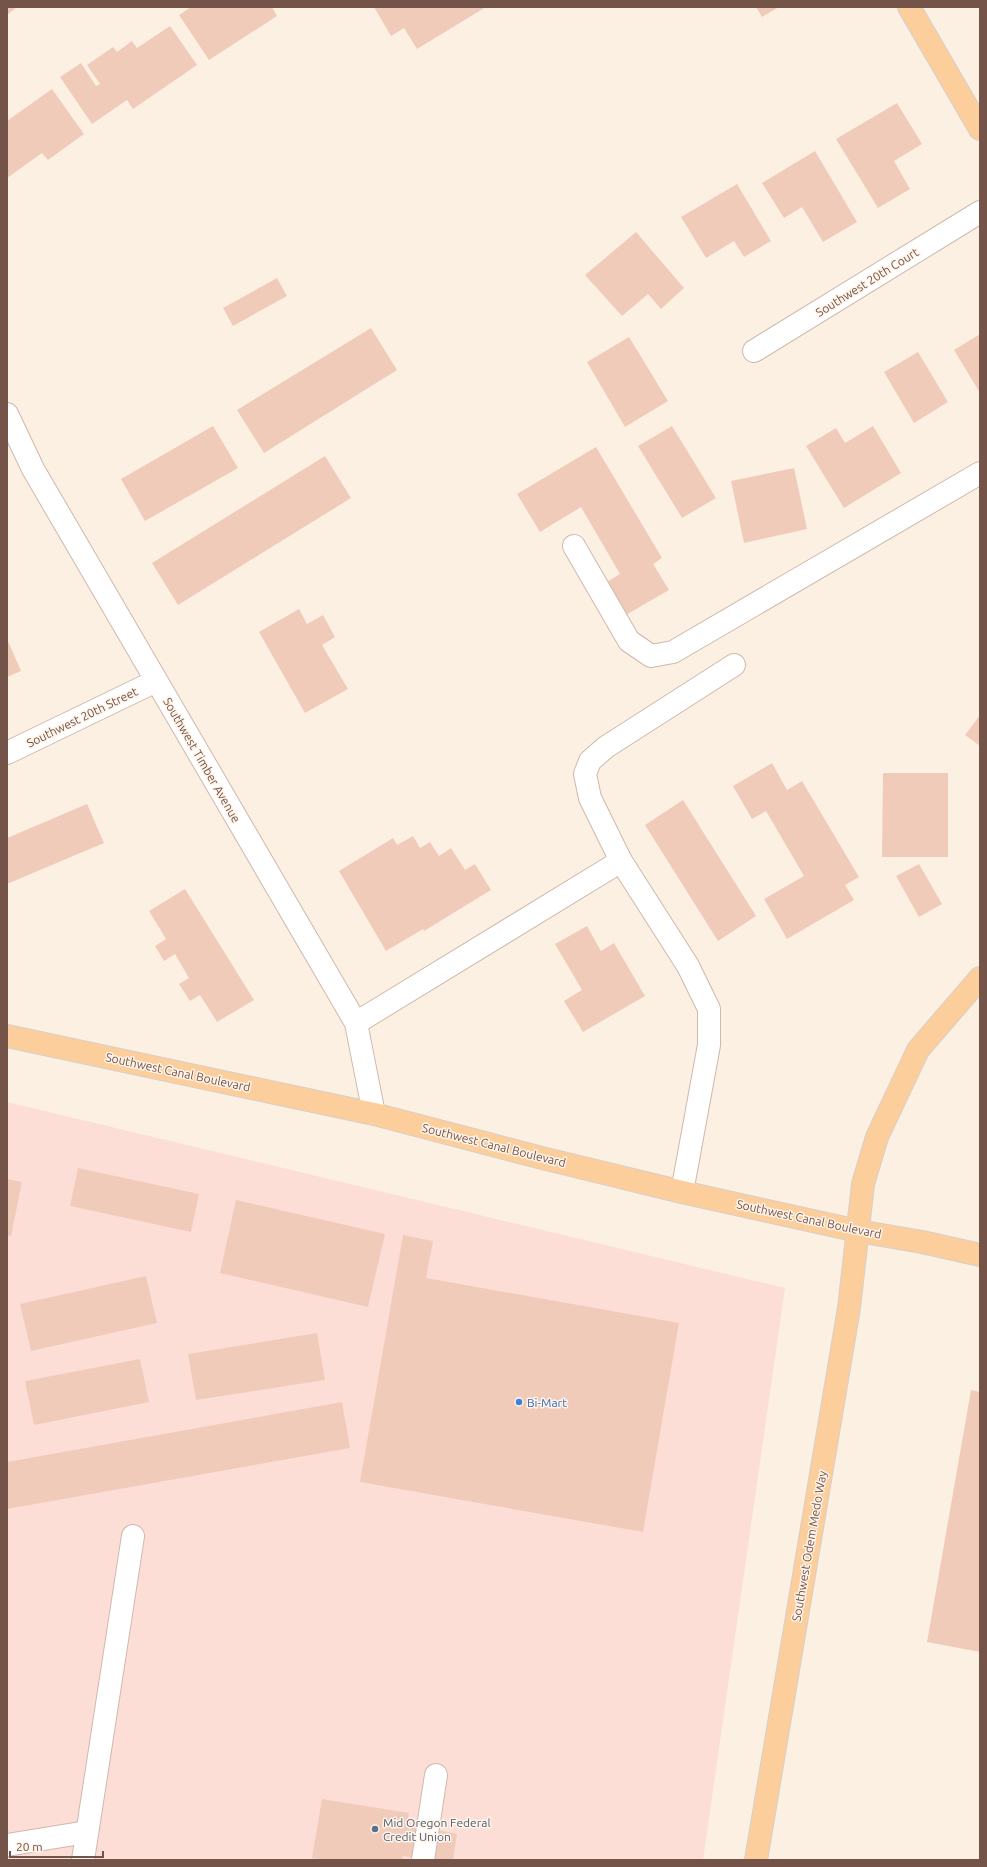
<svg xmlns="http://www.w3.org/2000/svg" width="987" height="1867" font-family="Ubuntu,sans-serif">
  <rect width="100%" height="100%" fill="#fcf0e3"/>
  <path fill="#fcded6" d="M7,1102L785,1288L703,1860H7Z"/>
  <g fill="#f1cbba">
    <path d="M7,7H17L7,15Z"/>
    <path d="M191,7H272L277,16L209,60L179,15Z"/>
    <path d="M374,7H486L417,49L404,28L391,36Z"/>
    <path d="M756,7H779L762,17Z"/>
    <path d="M170,26L197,65L133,109L127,100L92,124L60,77L81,63L96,86L100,84L87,65L113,47L117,52L132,41L137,48Z"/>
    <path d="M52,89L84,134L48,160L42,153L7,178V121Z"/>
    <path d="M897,103L922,144L894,161L910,189L878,208L836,139Z"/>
    <path d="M815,151L857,222L823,242L802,207L784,218L762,183Z"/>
    <path d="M737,184L771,241L744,257L734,241L706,258L681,217Z"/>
    <path d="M636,232L684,288L661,309L648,294L622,316L585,275Z"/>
    <path d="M277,278L287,296L233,326L223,308Z"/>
    <path d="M371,328L397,370L264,453L237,410Z"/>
    <path d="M980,334V393L954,350Z"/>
    <path d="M629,337L668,401L625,427L587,362Z"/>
    <path d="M918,352L948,402L914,423L884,372Z"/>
    <path d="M213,426L238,468L145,521L121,479Z"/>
    <path d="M672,426L716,498L682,518L638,446Z"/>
    <path d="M873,426L901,473L844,508L806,446L836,428L845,443Z"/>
    <path d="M596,447L662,558L653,564L669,590L624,616L605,583L620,574L581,507L540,532L517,494Z"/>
    <path d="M325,456L351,498L178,605L152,563Z"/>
    <path d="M794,468L807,529L744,543L731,481Z"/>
    <path d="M299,609L307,624L323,615L335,637L322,645L348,689L305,713L259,632Z"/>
    <path d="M7,639L21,671L7,677Z"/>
    <path d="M980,715V746L965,735Z"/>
    <path d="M772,763L787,790L802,781L859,877L845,885L854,900L787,939L764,899L804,876L766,811L752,819L733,786Z"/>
    <path d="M883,773H948V857H882Z"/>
    <path d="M683,800L756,916L718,941L645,825Z"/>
    <path d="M87,804L104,843L7,884V838Z"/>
    <path d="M413,836L420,848L430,842L439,856L451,848L465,870L475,864L491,890L424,931L423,929L386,951L339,871L393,838L397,845Z"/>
    <path d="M919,864L942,904L919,917L896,876Z"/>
    <path d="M185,889L254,1000L217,1022L200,995L190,1001L179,984L189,978L175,954L164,961L155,946L166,939L149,911Z"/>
    <path d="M587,926L601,951L614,943L645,996L583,1032L564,1001L582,990L555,944Z"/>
    <path d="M78,1168L199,1194L191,1232L70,1206Z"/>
    <path d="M7,1179L22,1182L11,1236L7,1235Z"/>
    <path d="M236,1200L385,1234L368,1307L220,1273Z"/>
    <path d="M403,1235L433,1241L426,1278L679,1323L643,1532L360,1482Z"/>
    <path d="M146,1276L157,1323L31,1351L20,1304Z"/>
    <path d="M317,1333L325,1380L196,1400L188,1354Z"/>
    <path d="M140,1359L149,1402L34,1425L25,1381Z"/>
    <path d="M971,1390L980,1392V1652L927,1642Z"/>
    <path d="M342,1402L350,1448L7,1509V1462Z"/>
    <path d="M322,1799L409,1813L407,1824L457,1834L453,1860H426L403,1856L402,1860H326L312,1858Z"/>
  </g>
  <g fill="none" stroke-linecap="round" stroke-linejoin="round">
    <g stroke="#cfb8ac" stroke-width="24">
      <g id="minor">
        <path d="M754,351L980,212"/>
        <path d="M7,414L33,469L356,1023L374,1114"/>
        <path d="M574,546L629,641L651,656L673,652L980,473"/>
        <path d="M7,753L156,681"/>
        <path d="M356,1023L621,861"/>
        <path d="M682,1192L709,1045V1009L688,966L621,861L590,798L585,774L590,761L606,747L734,665"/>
        <path d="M7,1845L87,1832"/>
        <path d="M83,1860L133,1536"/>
        <path d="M423,1860L436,1775"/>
      </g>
    </g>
    <g stroke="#d8cfcc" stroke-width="24">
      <g id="major">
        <path d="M909,7L980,129"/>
        <path d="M7,1036L374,1114L542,1158L682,1192L858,1231L922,1242L980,1255"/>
        <path d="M756,1860L849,1308L863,1184L877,1137L918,1050L980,978"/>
      </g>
    </g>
    <use href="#minor" stroke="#fff" stroke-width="22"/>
    <use href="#major" stroke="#fbce9b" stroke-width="22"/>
  </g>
  <circle fill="#3f7fe0" stroke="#fff4e9" stroke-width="1.5" cx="519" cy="1402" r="4"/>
  <circle fill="#5c6f8a" stroke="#fff4e9" stroke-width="1.5" cx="375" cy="1829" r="4"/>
  <g text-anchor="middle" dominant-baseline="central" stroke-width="3" stroke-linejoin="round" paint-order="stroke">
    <g font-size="12" fill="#745449" stroke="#fff4e9">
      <text transform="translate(867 282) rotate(-32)">Southwest 20th Court</text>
      <text transform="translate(82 717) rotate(-26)">Southwest 20th Street</text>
      <text transform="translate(202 760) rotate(60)">Southwest Timber Avenue</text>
      <text transform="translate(178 1072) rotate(12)">Southwest Canal Boulevard</text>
      <text transform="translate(494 1145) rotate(14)">Southwest Canal Boulevard</text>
      <text transform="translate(809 1219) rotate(12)">Southwest Canal Boulevard</text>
      <text transform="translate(809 1546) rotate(-80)">Southwest Odem Medo Way</text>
    </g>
    <g font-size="12" fill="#366cbe" stroke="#fff4e9" text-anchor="start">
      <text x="527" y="1402">Bi-Mart</text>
    </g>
    <g font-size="12" fill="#4e5e75" stroke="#fff4e9" text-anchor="start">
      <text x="383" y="1822">Mid Oregon Federal<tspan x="383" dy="14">Credit Union</tspan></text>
    </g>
  </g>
  <rect width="987" height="1867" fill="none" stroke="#745449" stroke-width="16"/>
  <path d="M10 1851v6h93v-6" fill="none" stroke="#745449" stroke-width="2"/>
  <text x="16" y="1851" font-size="12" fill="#745449" stroke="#fff4e9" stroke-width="3" paint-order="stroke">20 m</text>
</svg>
